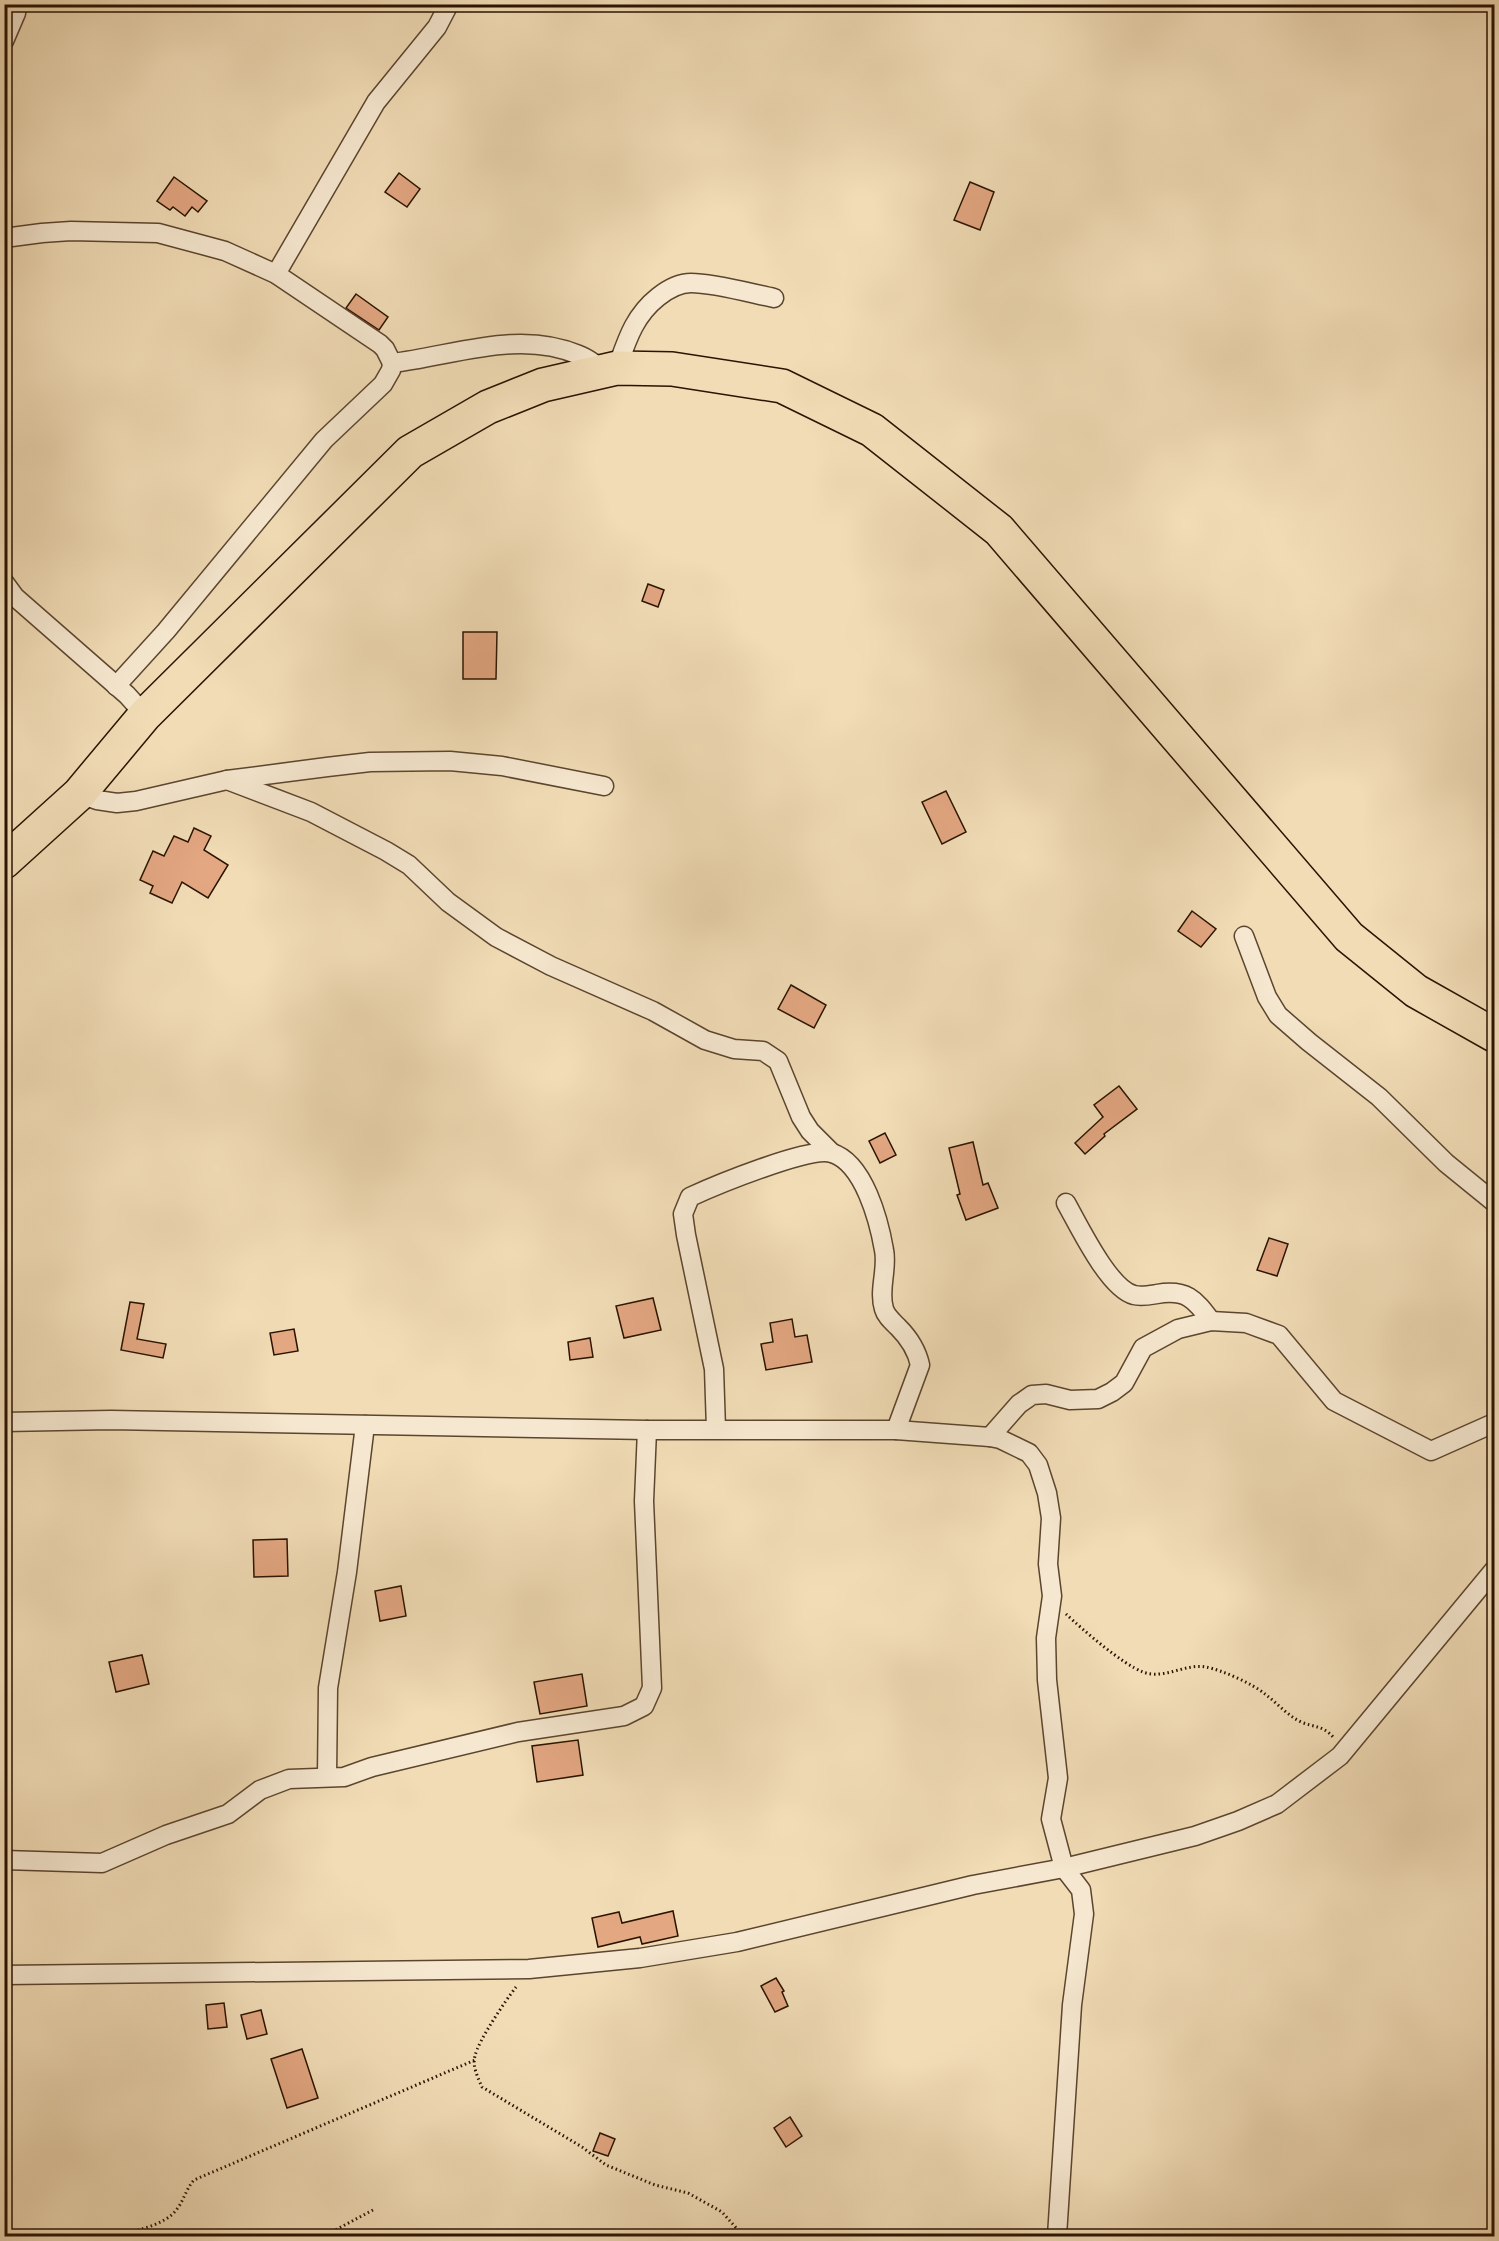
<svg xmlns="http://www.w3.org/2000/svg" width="1499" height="2241" font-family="'Old Standard TT',serif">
  <rect width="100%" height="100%" fill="#f1dcb6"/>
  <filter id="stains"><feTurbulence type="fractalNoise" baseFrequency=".00333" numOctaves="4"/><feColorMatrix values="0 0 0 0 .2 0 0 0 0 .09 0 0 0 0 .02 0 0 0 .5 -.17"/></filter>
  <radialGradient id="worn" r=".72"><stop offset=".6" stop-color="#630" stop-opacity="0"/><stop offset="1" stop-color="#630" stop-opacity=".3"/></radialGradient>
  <g fill="#e3a782" stroke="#2a1300" stroke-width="1.5">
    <path d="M399,173L420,189L407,207L385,192Z"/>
    <path d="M174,177L207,201L198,212L192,207L185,216L173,207L170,210L157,201Z"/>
    <path d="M970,182L994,192L980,230L954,220Z"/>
    <path d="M356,294L388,317L379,330L346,308Z"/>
    <path d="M648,584L664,590L658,607L642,601Z"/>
    <path d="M463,632H497L496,679H463Z"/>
    <path d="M946,791L966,832L942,844L922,802Z"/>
    <path d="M194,828L211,836L204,850L228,865L208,898L182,882L172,903L150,893L153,886L140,880L153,851L164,856L174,836L188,842Z"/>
    <path d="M1192,911L1216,929L1201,947L1178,931Z"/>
    <path d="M791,985L826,1005L814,1028L778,1009Z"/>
    <path d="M1119,1086L1137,1109L1104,1134L1105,1136L1085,1154L1075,1143L1103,1117L1094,1105Z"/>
    <path d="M885,1133L896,1155L880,1163L869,1141Z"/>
    <path d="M973,1142L983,1185L988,1183L998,1208L966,1220L957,1195L960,1194L949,1148Z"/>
    <path d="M1269,1238L1288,1244L1277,1276L1257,1270Z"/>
    <path d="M653,1298L661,1330L624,1338L616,1306Z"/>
    <path d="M130,1302L144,1304L137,1339L166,1344L163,1358L121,1350Z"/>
    <path d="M792,1319L795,1337L807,1335L812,1362L766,1370L761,1344L773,1342L770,1323Z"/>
    <path d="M294,1329L298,1351L274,1355L270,1333Z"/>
    <path d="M590,1338L593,1357L570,1360L568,1342Z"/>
    <path d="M287,1539L288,1576L254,1577L253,1540Z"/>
    <path d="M401,1586L406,1616L380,1621L375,1591Z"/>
    <path d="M142,1655L149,1684L116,1692L109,1662Z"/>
    <path d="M582,1674L587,1706L540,1714L534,1682Z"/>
    <path d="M578,1740L583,1775L537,1782L532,1746Z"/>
    <path d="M673,1911L678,1936L642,1944L640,1937L598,1947L592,1918L619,1912L622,1923Z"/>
    <path d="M776,1978L784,1991L782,1992L788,2006L775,2012L761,1986Z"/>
    <path d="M224,2003L227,2027L208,2029L206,2005Z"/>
    <path d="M261,2010L267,2034L247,2039L241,2015Z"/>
    <path d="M302,2049L318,2098L287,2108L271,2059Z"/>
    <path d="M790,2117L802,2136L786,2147L774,2128Z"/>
    <path d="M600,2133L615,2139L608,2156L593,2151Z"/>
  </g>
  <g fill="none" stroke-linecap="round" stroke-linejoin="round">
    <g stroke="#5c452e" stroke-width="21">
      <g id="street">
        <path d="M4,41L16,13L17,4"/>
        <path d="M4,238L42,233L71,231L158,233L225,251L276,274L380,344L385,349L392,363L391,370L383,384L324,440L166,631L116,686"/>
        <path d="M276,274L376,102L437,27L449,4"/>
        <path d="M392,363C453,356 519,329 579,355C588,358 595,365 603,369"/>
        <path d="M617,368C627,340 634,316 658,297C668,289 678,283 691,283C714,283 750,293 774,298"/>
        <path d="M4,582L15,597L127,695L145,715"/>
        <path d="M227,780L311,812L386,851L409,865L448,902L496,937L551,966L653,1011L705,1040L734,1049L763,1051L778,1061L801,1117L810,1131L832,1153"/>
        <path d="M79,794L97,800L117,803L136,801L227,780L327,767L370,762L450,761L502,766L604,786"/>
        <path d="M1244,936L1267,997L1278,1015L1309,1042L1379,1097L1446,1163L1494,1202"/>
        <path d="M1066,1203C1079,1226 1109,1289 1134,1295C1141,1297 1151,1295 1157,1294C1186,1289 1195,1299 1211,1321"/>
        <path d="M4,1422L111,1420L647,1430H896L990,1437L1019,1404L1032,1395L1046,1394L1070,1400L1098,1399L1112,1392L1124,1383L1143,1348L1178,1329L1211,1321L1246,1323L1279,1335L1334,1401L1431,1451L1494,1423"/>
        <path d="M716,1429L714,1369L686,1235L683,1214L690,1197C714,1186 810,1146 832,1153C864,1163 879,1221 884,1250C888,1269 878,1290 884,1309C886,1316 892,1321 898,1327C908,1337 917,1351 920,1365L896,1430"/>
        <path d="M990,1437L1000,1439L1029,1453L1038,1465L1047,1493L1051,1518L1048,1564L1052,1596L1046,1638L1047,1680L1058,1778L1051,1819L1064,1868L1081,1890L1084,1914L1072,2005L1057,2236"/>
        <path d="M327,1776L328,1688L347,1572L365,1425"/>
        <path d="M4,1860L102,1863L166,1835L228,1814L260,1790L289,1779L344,1777L372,1767L518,1732L624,1716L644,1706L652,1688L644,1501L647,1430"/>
        <path d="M4,1975L529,1969L640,1958L737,1942L973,1885L1064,1868L1195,1836L1238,1821L1277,1804L1340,1756L1494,1570"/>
      </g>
    </g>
    <g stroke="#2a1300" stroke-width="36">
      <path id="highway" d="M4,862L79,794L145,715L410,452L488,407L543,385L617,368L672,369L782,386L872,430L999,530L1349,937L1416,991L1494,1035"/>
    </g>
    <g stroke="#2a1300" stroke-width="3" stroke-dasharray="1.5 3" stroke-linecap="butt">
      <path d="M1066,1614C1083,1630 1122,1664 1143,1672C1165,1680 1185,1663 1206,1667C1222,1670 1253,1684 1265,1694C1277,1703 1287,1715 1301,1722C1313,1727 1324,1726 1333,1737"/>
      <path d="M516,1987C506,2000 478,2041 475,2056C472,2066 478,2078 482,2087L582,2147L606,2165L655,2185L688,2193L722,2212L738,2230L747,2236"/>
      <path d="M116,2236C135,2230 165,2226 177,2209C184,2200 186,2189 194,2180L475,2060"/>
      <path d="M324,2236L373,2210"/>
    </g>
    <use href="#street" stroke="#f6e8d0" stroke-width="18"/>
    <use href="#highway" stroke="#f1dcb6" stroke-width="33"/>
  </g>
  <rect width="1499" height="2241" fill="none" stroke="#f1dcb6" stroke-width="24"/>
  <rect x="6" y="6" width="1487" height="2229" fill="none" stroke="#2a1300" stroke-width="3"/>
  <rect x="12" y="12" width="1475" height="2217" fill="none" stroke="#2a1300" stroke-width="1.5"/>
  <rect width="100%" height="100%" filter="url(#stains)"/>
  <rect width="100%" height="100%" fill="url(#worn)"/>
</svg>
